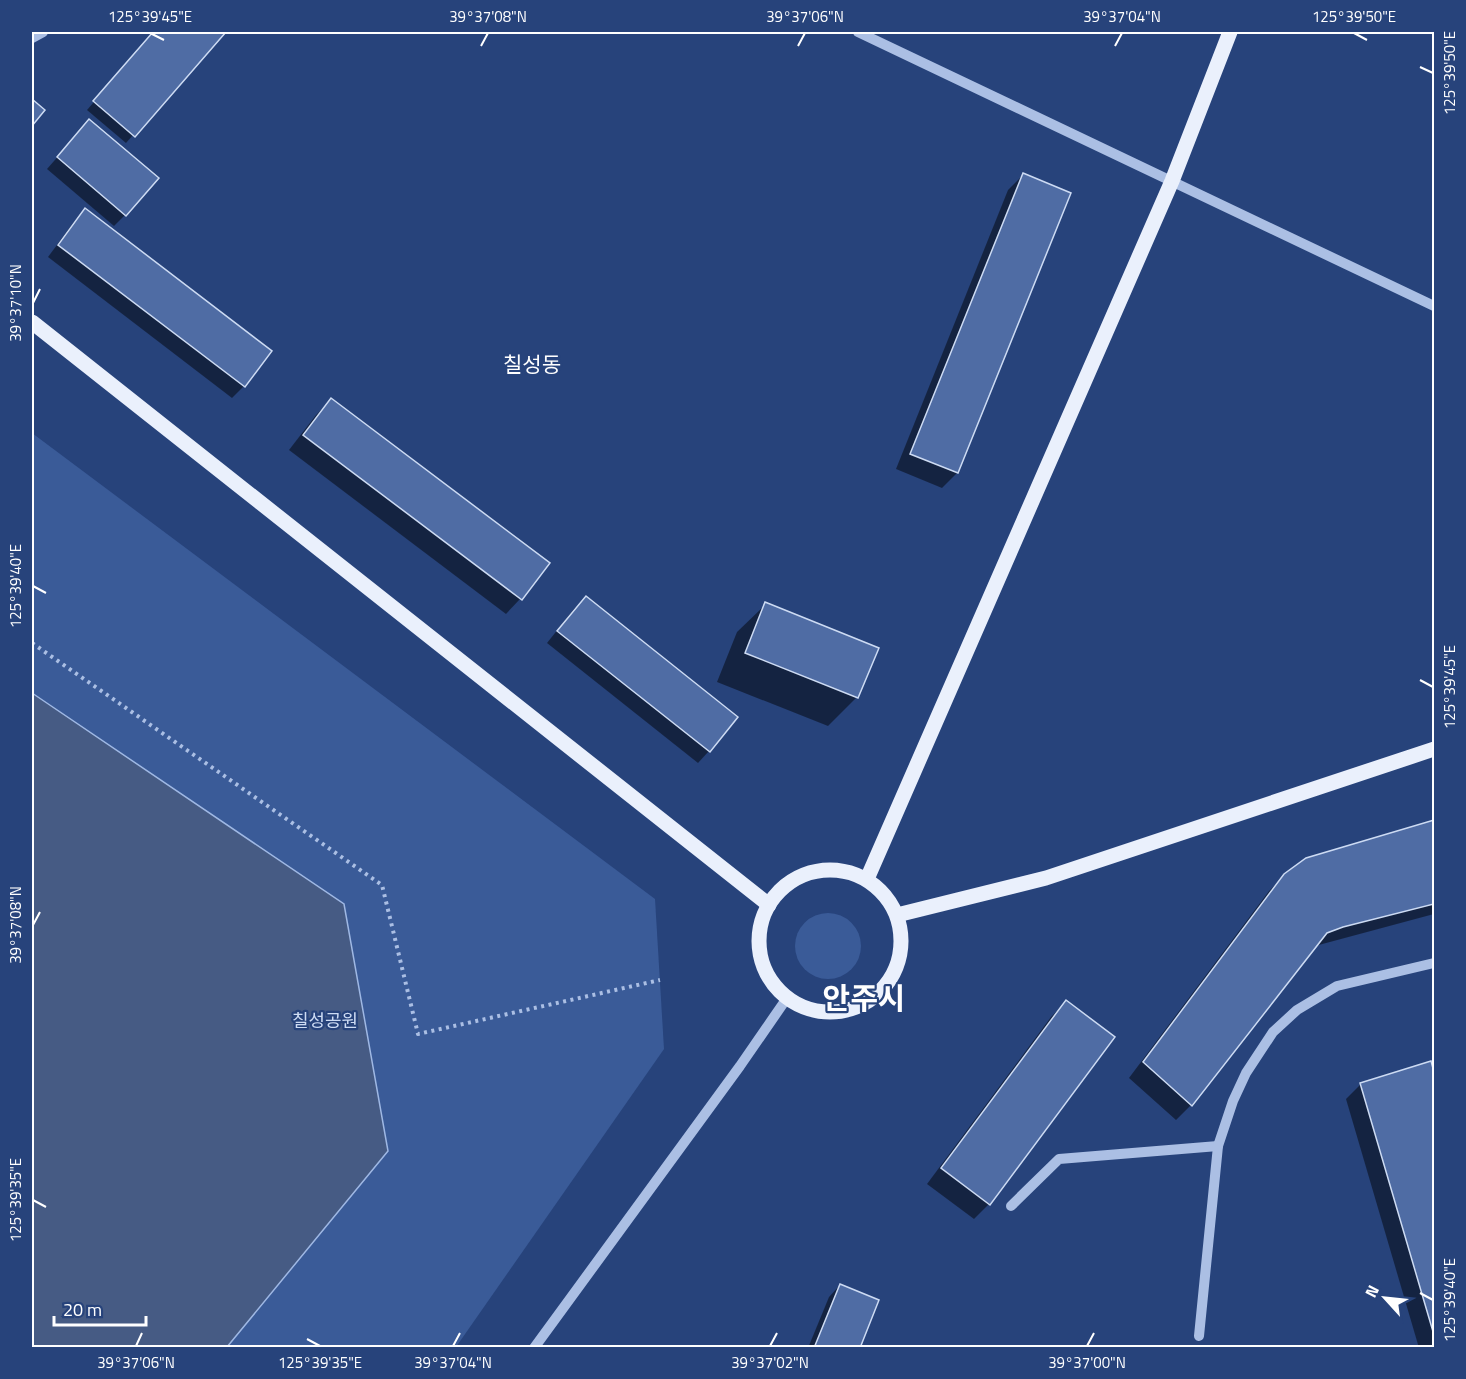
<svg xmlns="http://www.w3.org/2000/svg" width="1466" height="1379" font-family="'Titillium Web','Noto Sans KR',sans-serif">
  <rect width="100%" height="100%" fill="#27437b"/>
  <g fill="#3a5b98">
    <path d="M32,433L655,899L664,1049L456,1347H32Z"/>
    <circle cx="828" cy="946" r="33"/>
  </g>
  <path fill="#465b84" stroke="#9fb8e4" stroke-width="1.5" d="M32,693L344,904L388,1151L227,1347H32Z"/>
  <g fill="#0007">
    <path d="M154,32H224L126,143L87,110Z"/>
    <path d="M89,121L125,215L114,226L47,169Z"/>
    <path d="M1023,175L957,473L942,488L896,469L1008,190Z"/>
    <path d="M85,210L270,352L243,387L232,398L48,257L74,222Z"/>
    <path d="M331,400L547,563L520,599L506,614L289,450L316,415Z"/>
    <path d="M586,598L736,717L709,751L698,763L547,643L574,609Z"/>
    <path d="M766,604L857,697L828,726L717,682L737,632Z"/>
    <path d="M1434,821V914L1315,946L1191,1105L1176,1120L1129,1078L1269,891L1285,875L1306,860Z"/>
    <path d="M1066,1002L1113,1037L989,1204L974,1219L927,1184L1051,1017Z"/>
    <path d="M1430,1063L1434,1077V1348H1419L1346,1099L1361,1084Z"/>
    <path d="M840,1285L859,1348H808L829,1297Z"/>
  </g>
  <g fill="#4f6ca4" stroke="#cddbf3" stroke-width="1.5">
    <path d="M153,32H226L135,137L93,101Z"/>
    <path d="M32,99L45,110L32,126Z"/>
    <path d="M89,119L159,178L126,216L57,157Z"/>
    <path d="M1023,173L1071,193L958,473L910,454Z"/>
    <path d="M85,208L272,351L245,387L58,245Z"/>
    <path d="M331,398L550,563L522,600L303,435Z"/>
    <path d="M586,596L738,717L710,752L557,631Z"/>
    <path d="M765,602L879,648L858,698L745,653Z"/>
    <path d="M1434,820V904L1343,927L1327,933L1192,1106L1143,1062L1284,874L1306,858Z"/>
    <path d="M1066,1000L1115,1037L990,1205L941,1168Z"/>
    <path d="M1431,1061L1434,1072V1335L1360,1083Z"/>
    <path d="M840,1284L879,1300L860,1348H814Z"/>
  </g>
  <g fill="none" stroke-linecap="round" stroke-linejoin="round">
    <path stroke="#abbfe4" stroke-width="4" stroke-dasharray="3 4.5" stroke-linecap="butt" d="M32,643L382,885L418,1034L660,980"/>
    <g stroke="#abbfe4" stroke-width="10">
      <path d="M858,32L1434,306"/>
      <path d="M32,38L43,32"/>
      <path d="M1011,1206L1059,1159L1218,1146"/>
      <path d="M1199,1336L1218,1146L1233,1101L1246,1073L1273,1032L1297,1010L1337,986L1434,963"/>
      <path d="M534,1348L740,1066L787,998"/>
    </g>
    <g stroke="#eaf0fc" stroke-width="15">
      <path d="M32,322L769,905"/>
      <circle cx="830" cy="941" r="71"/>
      <path d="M867,879L1172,181L1230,32"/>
      <path d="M897,915L1046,878L1434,749"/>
    </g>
  </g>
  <path fill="none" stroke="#fff" stroke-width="2" d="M150,33L164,40M1354,33L1367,40M481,46L488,33M798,46L805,33M1115,46L1122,33M1420,67L1433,73M33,303L40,289M33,586L46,593M1420,680L1433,687M33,925L40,912M33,1200L46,1207M1420,1293L1433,1300M307,1339L320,1346M136,1346L142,1333M453,1346L460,1333M770,1346L777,1333M1087,1346L1094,1333"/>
  <g text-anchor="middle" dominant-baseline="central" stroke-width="4.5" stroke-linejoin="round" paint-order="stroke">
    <g font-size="18" fill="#cddbf3" stroke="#27437b">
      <text x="325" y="1020">칠성공원</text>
    </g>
    <g font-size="21" fill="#fff" stroke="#27437b">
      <text x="532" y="364">칠성동</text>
    </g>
    <g font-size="30" font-weight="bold" fill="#fff" stroke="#27437b">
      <text x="864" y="998">안주시</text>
    </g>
  </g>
  <rect width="1466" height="1379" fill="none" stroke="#27437b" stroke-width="66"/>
  <g transform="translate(1385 1298) rotate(297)" stroke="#27437b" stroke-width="4.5" paint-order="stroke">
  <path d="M0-4.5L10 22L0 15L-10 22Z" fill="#ffffff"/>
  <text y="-9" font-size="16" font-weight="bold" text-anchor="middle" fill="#ffffff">N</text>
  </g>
  <path d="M54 1316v9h92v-9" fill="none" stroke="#ffffff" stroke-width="3"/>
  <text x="63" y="1316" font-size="18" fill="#ffffff" stroke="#27437b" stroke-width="4.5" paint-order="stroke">20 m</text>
  <rect x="33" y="33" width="1400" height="1313" fill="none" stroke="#fff" stroke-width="2"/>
  <g font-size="15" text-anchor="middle" fill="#fff">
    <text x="150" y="22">125°39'45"E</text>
    <text x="488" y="22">39°37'08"N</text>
    <text x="805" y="22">39°37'06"N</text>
    <text x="1122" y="22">39°37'04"N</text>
    <text x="1354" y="22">125°39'50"E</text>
    <text transform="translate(1450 73) rotate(-90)" y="5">125°39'50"E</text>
    <text transform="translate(16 303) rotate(-90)" y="5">39°37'10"N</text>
    <text transform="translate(16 586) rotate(-90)" y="5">125°39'40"E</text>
    <text transform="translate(1450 687) rotate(-90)" y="5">125°39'45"E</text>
    <text transform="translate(16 925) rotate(-90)" y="5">39°37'08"N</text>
    <text transform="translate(16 1200) rotate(-90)" y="5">125°39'35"E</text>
    <text transform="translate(1450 1300) rotate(-90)" y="5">125°39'40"E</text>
    <text x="136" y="1368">39°37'06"N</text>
    <text x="320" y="1368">125°39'35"E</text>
    <text x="453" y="1368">39°37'04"N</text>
    <text x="770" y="1368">39°37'02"N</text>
    <text x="1087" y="1368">39°37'00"N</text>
  </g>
</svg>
